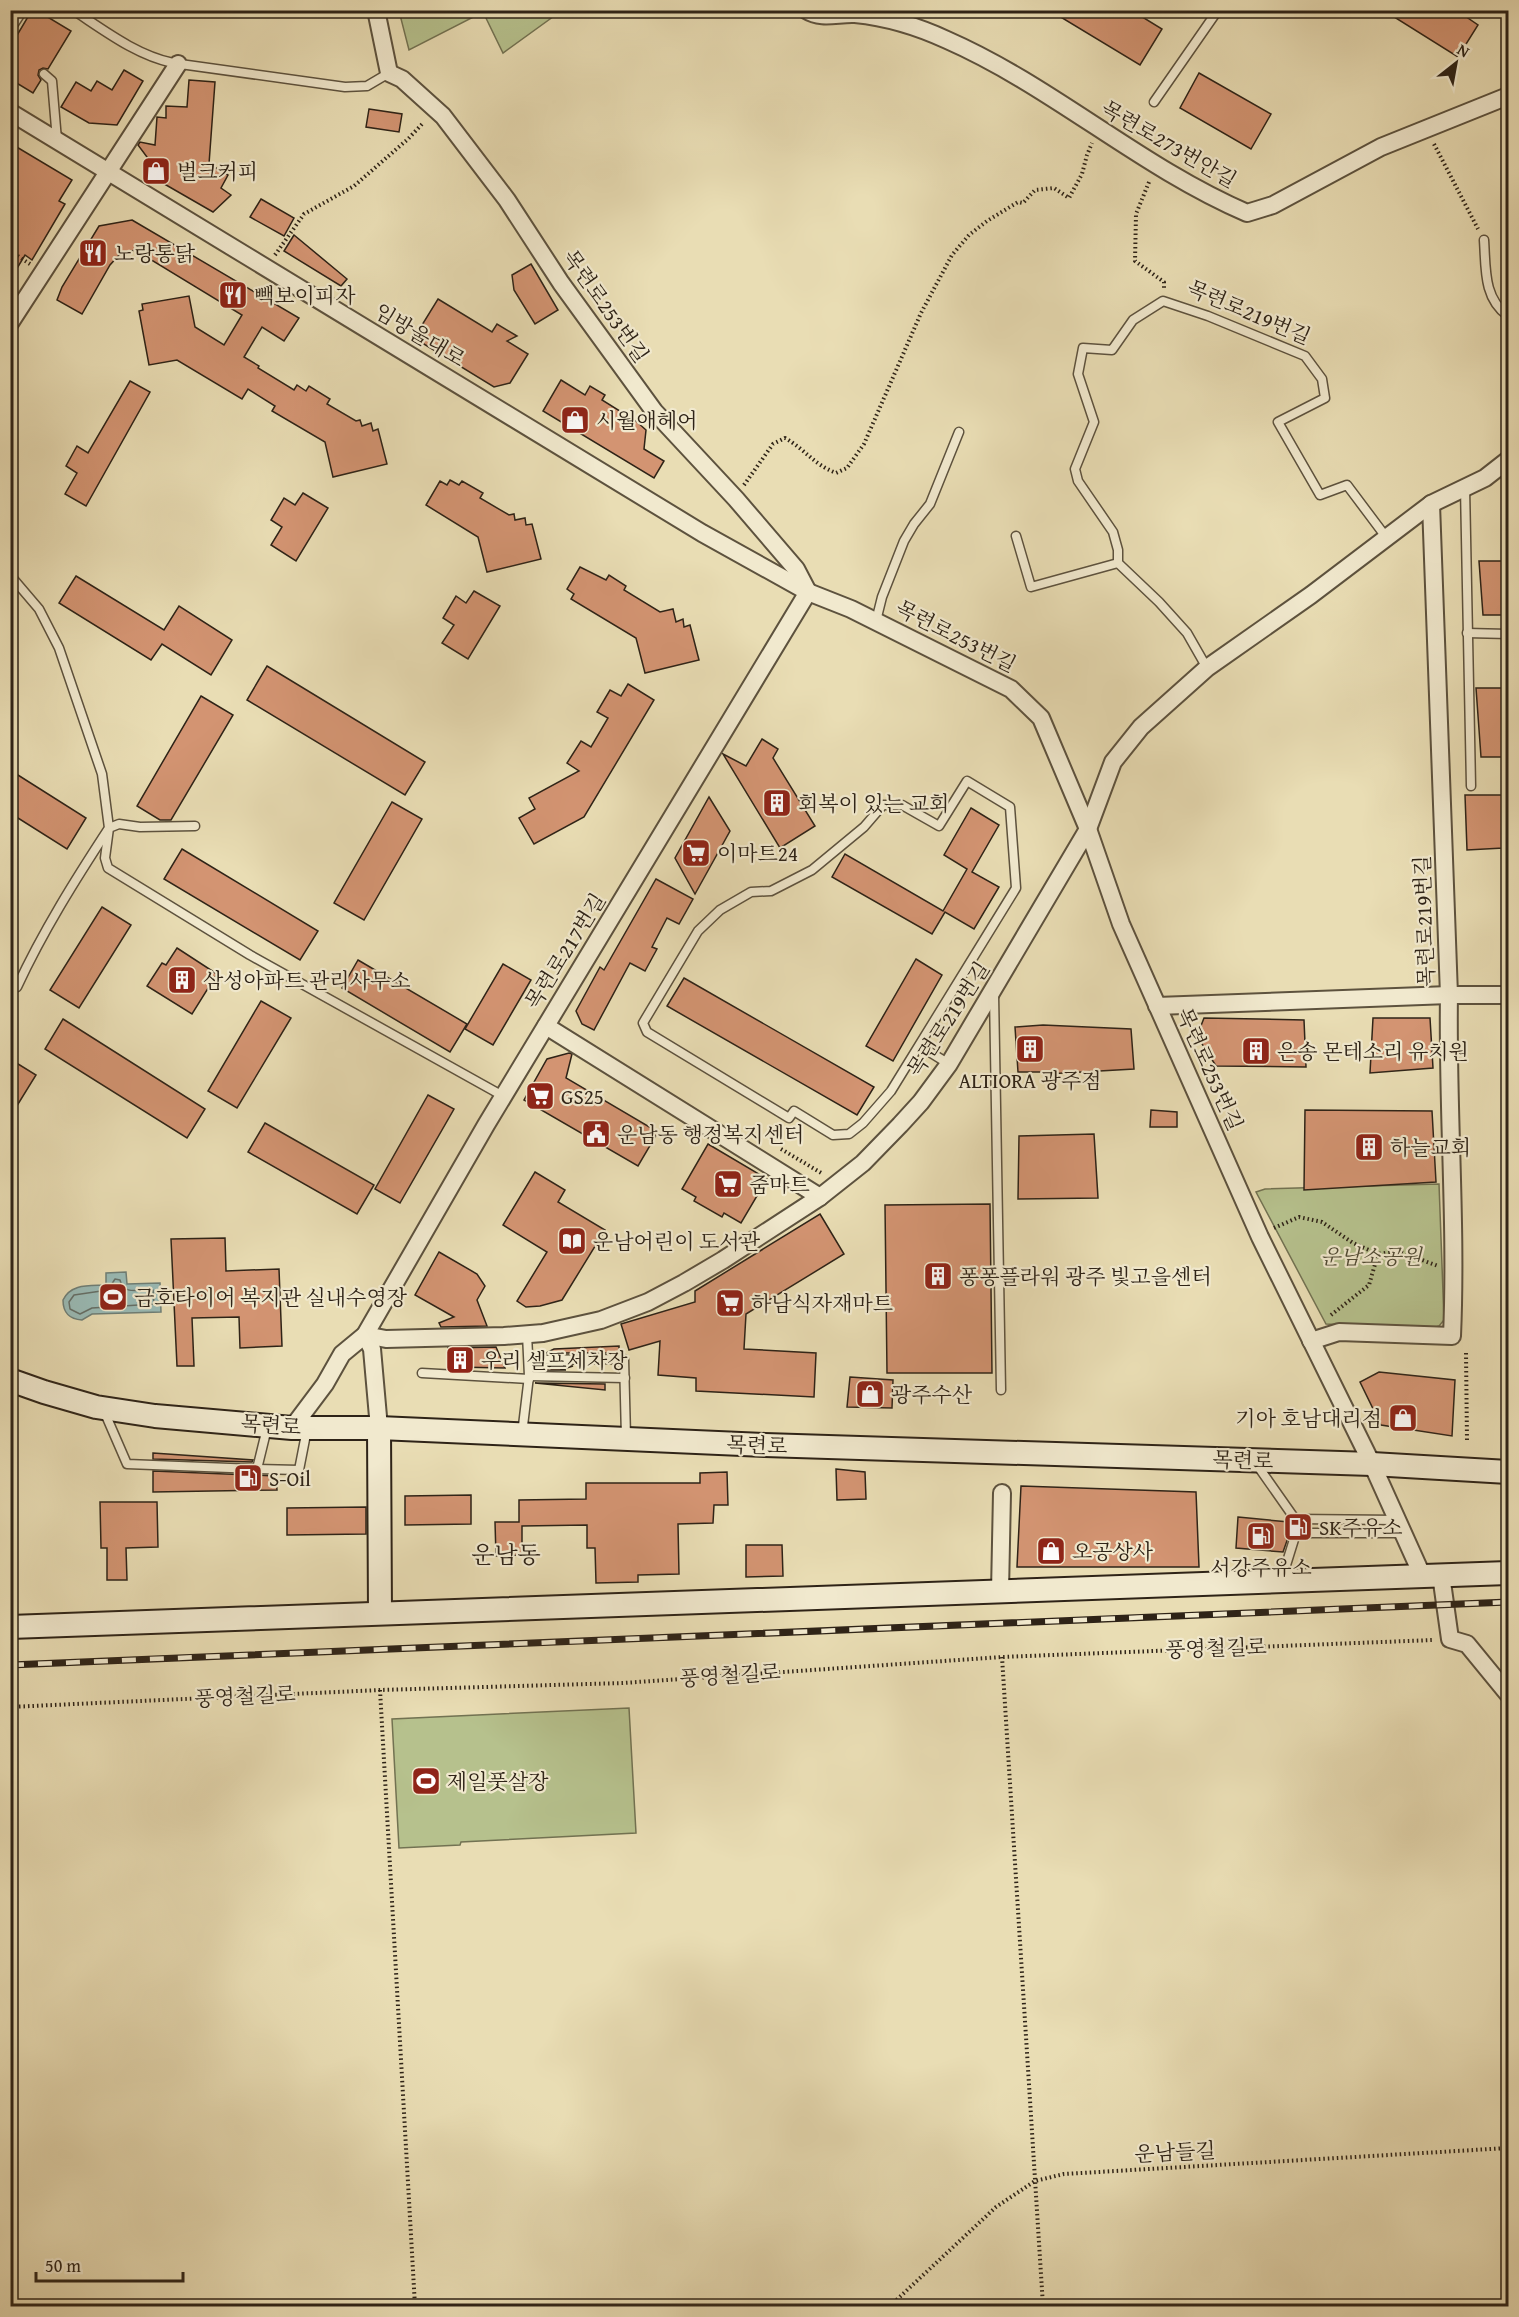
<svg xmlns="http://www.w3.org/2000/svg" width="1519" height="2317" font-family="'Gentium Book Plus','Noto Serif KR',serif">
  <rect width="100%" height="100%" fill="#e9ddb4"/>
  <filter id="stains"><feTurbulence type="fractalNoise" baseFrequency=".00333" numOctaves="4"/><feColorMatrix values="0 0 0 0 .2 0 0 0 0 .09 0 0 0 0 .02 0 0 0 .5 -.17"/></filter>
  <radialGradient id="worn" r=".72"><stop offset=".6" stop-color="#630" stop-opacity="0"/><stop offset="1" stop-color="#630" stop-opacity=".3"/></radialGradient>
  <g fill="#b6c18d" stroke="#727252" stroke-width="1.5">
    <path d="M399,11V10L561,11L503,53L483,12L409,50Z"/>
    <path d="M1439,1184L1444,1320L1439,1326L1429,1329L1326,1324L1256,1192L1265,1189Z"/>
    <path d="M629,1708L636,1833L461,1842L460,1845L399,1848L392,1719Z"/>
  </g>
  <path fill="#99bab5" stroke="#6e7e76" stroke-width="1.5" d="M126,1272L127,1284L160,1283L161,1312L92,1314L82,1320C69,1319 63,1313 63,1300C71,1283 90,1286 106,1285V1273Z"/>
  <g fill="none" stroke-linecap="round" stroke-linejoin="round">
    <path stroke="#646e66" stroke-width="1.5" d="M115,1279L120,1280C123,1296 140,1289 153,1290L154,1304L92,1308L80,1314L70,1309L69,1302L74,1295L108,1290Z"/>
  </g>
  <g fill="#d39472" stroke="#2e2317" stroke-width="1.5">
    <path d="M32,10H36L71,31L48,69L43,68L39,70L38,75L41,80L33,93L10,79V47Z"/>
    <path d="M1049,10H1131L1162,29L1140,65Z"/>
    <path d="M1383,10H1456L1478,25L1458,57Z"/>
    <path d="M124,70L143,81L117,125L89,123L61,107L76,82L91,91L97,81L112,90Z"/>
    <path d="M1199,73L1271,114L1251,149L1180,108Z"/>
    <path d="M189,80L215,82L209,164L228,175L221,188L231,195L213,212L147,174V157L138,145L140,142L155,145L157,117L166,118V106L187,107Z"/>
    <path d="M369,109L402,114L399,132L366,127Z"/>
    <path d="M10,143L72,180L59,201L65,204L32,260L25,255L10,280Z"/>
    <path d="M261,199L294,218L284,236L250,217Z"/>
    <path d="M132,220L299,318L284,341L262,327L244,357L259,366L258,368L294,390L297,385L306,391L309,386L330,399L327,404L356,421L360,420L362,426L371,423L373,431L378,429L387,464L333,477L325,442L272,411L275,406L248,389L242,399L177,360L149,365L139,311L143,310L142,304L189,296L195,327L224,345L242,315L135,250L120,254L110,265L82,314L57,300L62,287L99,226Z"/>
    <path d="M294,235L347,279L341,286L284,251Z"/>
    <path d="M531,264L558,310L535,324L514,290L512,275Z"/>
    <path d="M438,299L492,332L497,324L517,336L507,341L528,354L510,383L494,387L414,338Z"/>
    <path d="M561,380L585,395L590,386L605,395L602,400L636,421L646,430L644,449L664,461L654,478L543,411Z"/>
    <path d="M130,381L150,392L86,506L65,494L77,473L66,466L77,446L88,453Z"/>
    <path d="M450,480L459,485L462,481L483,493L480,498L509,515L514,514L515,520L525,518L526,525L532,524L541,559L487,572L478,537L426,505L440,481L447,485Z"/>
    <path d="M303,493L328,508L296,561L271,545L282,527L271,520L284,498L295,505Z"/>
    <path d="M1479,561H1509V615H1483Z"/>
    <path d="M580,567L606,580L609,575L626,586L624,590L660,612L673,609L676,622L683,619L684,627L690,625L699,660L645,673L636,638L571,599L574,594L567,589Z"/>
    <path d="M76,576L164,630L179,606L232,640L211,675L162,644L151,660L59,603Z"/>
    <path d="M474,591L500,606L468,659L442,643L454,625L443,618L456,596L466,603Z"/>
    <path d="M267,666L425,762L405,795L247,700Z"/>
    <path d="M628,684L654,700L584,817L534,844L519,818L535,809L529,798L579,771L567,763L581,741L591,747L608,718L597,712L610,690L621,696Z"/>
    <path d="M1476,688H1509V757H1481Z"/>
    <path d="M201,696L233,715L171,820H160L137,806Z"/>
    <path d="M762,739L778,749L773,758L815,826L780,848L723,754L746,766Z"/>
    <path d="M10,770L86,818L67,849L10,813Z"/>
    <path d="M1465,795H1502L1503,848L1467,850Z"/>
    <path d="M709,797L730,831L695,894L675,858Z"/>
    <path d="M392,802L422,819L364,920L334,903Z"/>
    <path d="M971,808L999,825L972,872L999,887L974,929L945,912L932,934L832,877L845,854L943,911L967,869L944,855Z"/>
    <path d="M182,849L318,931L300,960L164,879Z"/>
    <path d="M656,879L693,899L679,924L667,918L652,947L657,949L645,971L630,963L594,1030L582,1024L576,1011L600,967L604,970Z"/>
    <path d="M102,907L131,925L79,1008L50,990Z"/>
    <path d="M177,948L217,974L192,1014L147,986L162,963L166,965Z"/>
    <path d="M916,959L942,975L893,1061L866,1046Z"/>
    <path d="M358,960L467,1024L450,1052L342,988Z"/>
    <path d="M503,964L531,980L493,1045L465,1029Z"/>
    <path d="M684,978L874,1087L857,1115L667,1006Z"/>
    <path d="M261,1001L291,1018L237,1108L208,1091Z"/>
    <path d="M1204,1018L1304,1020L1306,1067L1216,1066L1197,1036Z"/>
    <path d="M1373,1018H1430L1433,1068L1370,1073Z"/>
    <path d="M63,1019L205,1109L187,1138L45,1049Z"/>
    <path d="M1043,1025L1131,1029L1134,1069L1047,1074V1072H1018L1015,1027Z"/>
    <path d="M569,1053L572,1054L566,1078L658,1132L638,1166L524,1100L547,1059Z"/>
    <path d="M10,1059L36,1075L10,1117Z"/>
    <path d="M428,1095L454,1109L400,1203L375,1189Z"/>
    <path d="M1151,1110L1177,1112V1127H1150Z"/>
    <path d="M1305,1110L1432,1111L1436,1182L1304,1190Z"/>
    <path d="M265,1123L374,1185L357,1214L248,1152Z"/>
    <path d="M1094,1134L1098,1198L1018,1199L1019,1136Z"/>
    <path d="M708,1144L767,1179L741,1223L724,1213L722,1217L694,1201L696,1197L682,1189Z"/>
    <path d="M535,1172L565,1190L558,1202L605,1230L562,1300L540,1306L526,1307L517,1301L547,1252L503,1225Z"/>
    <path d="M990,1204L992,1373H887L885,1205Z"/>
    <path d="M820,1214L844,1254L746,1314L744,1349L816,1353L814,1397L696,1391V1378L658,1375L660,1341L629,1350L621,1324L695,1302V1291Z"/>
    <path d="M225,1238L226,1271L279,1269L282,1346L240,1348L239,1317L192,1318L194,1366H177L171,1239Z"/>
    <path d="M439,1252L477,1274L485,1286L477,1300L487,1326L441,1327L439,1323L454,1317L415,1295Z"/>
    <path d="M619,1346V1353H546L554,1349Z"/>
    <path d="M496,1347L505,1368L455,1367L448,1348Z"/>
    <path d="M535,1366H573L560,1370H566H535Z"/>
    <path d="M1379,1372L1455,1380L1452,1436L1381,1425L1360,1382Z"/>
    <path d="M850,1377L893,1380L892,1408L847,1407Z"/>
    <path d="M535,1383L605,1384V1390Z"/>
    <path d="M153,1453L253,1460L252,1462L153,1459Z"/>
    <path d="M836,1469L865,1472L866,1499L837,1500Z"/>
    <path d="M153,1471L276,1476L277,1490L153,1492Z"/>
    <path d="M727,1472L728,1505H714L713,1523L678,1524L679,1574L638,1575V1582L596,1583L595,1548H587V1525L522,1526V1555L496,1556L495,1522H519V1500L586,1499V1483H700V1473Z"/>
    <path d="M1021,1486L1196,1492L1199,1567H1017Z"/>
    <path d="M471,1495V1524L405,1525V1496Z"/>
    <path d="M100,1502H157L158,1547L126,1548L127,1580H107V1548H101Z"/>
    <path d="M366,1507V1534L287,1535V1508Z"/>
    <path d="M1238,1517L1289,1522L1290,1532L1283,1552L1236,1548Z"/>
    <path d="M746,1545H782L783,1576L746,1577Z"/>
  </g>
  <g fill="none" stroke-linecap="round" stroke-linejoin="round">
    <g stroke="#5d523e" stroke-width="11">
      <g id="lane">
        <path d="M73,10C105,31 136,55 173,63L345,87L367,86L389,73"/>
        <path d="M10,30L23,10"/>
        <path d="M44,74L52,81L57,140"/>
        <path d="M1154,102L1218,10"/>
        <path d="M1484,240C1486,268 1483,298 1508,316"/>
        <path d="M1465,487L1471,786"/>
        <path d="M1016,536L1031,587L1118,563"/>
        <path d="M10,575L39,609L59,648L102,774L109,828C75,880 43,931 17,987"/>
        <path d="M876,621L882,597L904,541L914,524L930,504L959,432"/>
        <path d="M1467,633L1508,634"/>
        <path d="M1207,668L1187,633L1159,602L1118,563V550L1113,532L1078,481L1075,469L1094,422L1078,374L1083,348L1112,350L1133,320L1163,301L1208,316L1305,356L1322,379L1325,398L1278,422L1320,495L1347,485L1386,537"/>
        <path d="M967,781L1010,807L1016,888L891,1091L863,1123L849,1134L833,1135L794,1111L789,1118L647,1032L643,1023L698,931L720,910L751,892L771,891L812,870L864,827L883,805H902L939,826Z"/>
        <path d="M195,826L140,827L119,824L109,828L105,858L108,868L250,955L503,1096"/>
        <path d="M994,994L1001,1390"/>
        <path d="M920,1046L949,1064"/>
        <path d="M529,1360L624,1359L626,1437"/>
        <path d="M422,1373L529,1379"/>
        <path d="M529,1376L625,1378"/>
        <path d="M104,1411L127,1464L257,1469L267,1428"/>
        <path d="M522,1434L529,1376L527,1334"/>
        <path d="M1255,1462L1295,1519L1296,1533"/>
        <path d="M257,1469L299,1470L307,1429"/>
        <path d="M1295,1519L1397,1520"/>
        <path d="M1282,1578L1296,1533H1403"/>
      </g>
    </g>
    <g stroke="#5d523e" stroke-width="20">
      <g id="street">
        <path d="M376,10L389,73L402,79L443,116L507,200L561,283L654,411L736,499L796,569L808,592"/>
        <path d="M806,10C822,20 838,13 855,14C885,17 919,27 947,40C1052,86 1140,167 1247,213L1273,205L1381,147L1508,96"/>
        <path d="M10,112L702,533L808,592L851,609L1011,689L1041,718L1088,829L1121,924L1260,1237L1372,1464L1422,1575"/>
        <path d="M10,323L178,64"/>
        <path d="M1157,1006L1449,995H1508"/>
        <path d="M546,1026L820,1197"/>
        <path d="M365,1335L386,1339L504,1336L543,1333L601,1320L648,1302L684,1283L723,1260L820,1197L863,1163L900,1125L921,1102L949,1064L1088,829L1113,762L1141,727L1207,668L1311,595L1431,504L1485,478L1508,460"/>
        <path d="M365,1335L372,1349L379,1428"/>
        <path d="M1311,1341L1339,1332L1452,1336C1457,1222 1447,1108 1449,995L1431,504"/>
        <path d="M292,1428L325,1384L342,1354L365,1335L486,1125L808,592"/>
        <path d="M1441,1575L1450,1639L1467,1644L1508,1694"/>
        <path d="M1000,1592L1002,1493"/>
      </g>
    </g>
    <g stroke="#2e2317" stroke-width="26">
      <g id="secondary">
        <path d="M10,1380L44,1392L96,1407L155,1416L292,1428H379L765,1445L1372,1464L1508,1472"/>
        <path d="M379,1428L380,1613"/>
        <path d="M10,1627L1508,1573"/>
      </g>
    </g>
    <g stroke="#2e2317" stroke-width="4" stroke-dasharray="1.5 3" stroke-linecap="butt">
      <path d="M1434,144L1478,229"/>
      <path d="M1149,182L1136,214L1135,261L1164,282V288"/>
      <path d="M10,251L30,264"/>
      <path d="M275,255L304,214L354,186L408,139L424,122"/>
      <path d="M744,485L773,444L785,438C806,450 813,464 836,473L847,468L864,444L921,313L952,255L969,235L987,221L1018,202L1023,203L1035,190L1054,188L1069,198L1082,174L1087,155L1092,143"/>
      <path d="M781,1149L823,1174"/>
      <path d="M1274,1228L1299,1217L1322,1222L1353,1243L1378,1254L1398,1251L1438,1266"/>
      <path d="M1331,1315L1369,1285L1378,1254"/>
      <path d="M1466,1353L1467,1441"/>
      <path d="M1002,1657L1043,2306"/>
      <path d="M380,1690L415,2306"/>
      <path d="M10,1707L380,1690L623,1683L1002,1657L1433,1640"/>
      <path d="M890,2306L996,2207L1035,2181L1064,2174L1508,2148"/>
    </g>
    <use href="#lane" stroke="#f1e9ce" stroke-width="8"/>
    <use href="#street" stroke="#f1e9ce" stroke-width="16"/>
    <use href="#secondary" stroke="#f1e9ce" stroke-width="22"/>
    <g stroke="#2e2317" stroke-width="7">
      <path id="rail" d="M10,1665L1508,1602"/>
    </g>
    <use href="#rail" stroke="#f1e9ce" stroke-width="4.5" stroke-dasharray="14" stroke-linecap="butt"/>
  </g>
  <defs>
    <g id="shop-square" transform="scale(1.5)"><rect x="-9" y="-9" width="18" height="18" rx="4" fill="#8f2418" stroke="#f1e9ce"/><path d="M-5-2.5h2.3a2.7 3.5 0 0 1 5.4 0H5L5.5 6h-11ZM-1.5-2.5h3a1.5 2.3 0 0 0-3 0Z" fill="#fff"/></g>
    <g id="restaurant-square" transform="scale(1.5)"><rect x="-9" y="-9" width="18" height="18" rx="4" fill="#8f2418" stroke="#f1e9ce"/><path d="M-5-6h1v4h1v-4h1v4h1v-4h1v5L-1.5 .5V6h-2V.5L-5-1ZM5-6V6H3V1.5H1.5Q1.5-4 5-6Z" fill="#fff"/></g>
    <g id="building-square" transform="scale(1.5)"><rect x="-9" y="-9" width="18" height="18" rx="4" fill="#8f2418" stroke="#f1e9ce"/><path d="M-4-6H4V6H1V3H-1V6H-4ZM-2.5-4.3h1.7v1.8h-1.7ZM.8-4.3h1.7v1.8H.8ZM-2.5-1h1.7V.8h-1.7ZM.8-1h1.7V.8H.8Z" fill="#fff"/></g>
    <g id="supermarket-square" transform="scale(1.5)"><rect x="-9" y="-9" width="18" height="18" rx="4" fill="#8f2418" stroke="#f1e9ce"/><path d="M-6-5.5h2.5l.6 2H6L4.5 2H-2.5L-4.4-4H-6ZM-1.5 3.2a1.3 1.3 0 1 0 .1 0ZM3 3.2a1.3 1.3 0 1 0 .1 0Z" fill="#fff"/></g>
    <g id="civic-square" transform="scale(1.5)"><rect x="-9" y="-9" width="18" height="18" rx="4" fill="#8f2418" stroke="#f1e9ce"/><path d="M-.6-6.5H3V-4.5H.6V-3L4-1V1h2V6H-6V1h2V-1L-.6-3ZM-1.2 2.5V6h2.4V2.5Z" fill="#fff"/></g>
    <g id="library-square" transform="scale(1.5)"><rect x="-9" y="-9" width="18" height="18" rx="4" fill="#8f2418" stroke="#f1e9ce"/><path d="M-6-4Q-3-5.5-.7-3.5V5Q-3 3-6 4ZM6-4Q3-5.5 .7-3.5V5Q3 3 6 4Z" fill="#fff"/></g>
    <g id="stadium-square" transform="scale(1.5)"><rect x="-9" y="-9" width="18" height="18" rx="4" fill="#8f2418" stroke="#f1e9ce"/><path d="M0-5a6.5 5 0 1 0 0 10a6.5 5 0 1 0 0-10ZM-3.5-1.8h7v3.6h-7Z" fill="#fff"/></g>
    <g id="fuel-square" transform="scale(1.5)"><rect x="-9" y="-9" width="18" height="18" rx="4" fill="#8f2418" stroke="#f1e9ce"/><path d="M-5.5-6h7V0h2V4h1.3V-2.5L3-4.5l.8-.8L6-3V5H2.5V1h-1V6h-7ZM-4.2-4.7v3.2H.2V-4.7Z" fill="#fff"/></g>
  </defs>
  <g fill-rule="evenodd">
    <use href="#shop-square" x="156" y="171"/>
    <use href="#restaurant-square" x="93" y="253"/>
    <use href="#restaurant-square" x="233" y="295"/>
    <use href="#shop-square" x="575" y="420"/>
    <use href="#building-square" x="777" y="803"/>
    <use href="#supermarket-square" x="696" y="853"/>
    <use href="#building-square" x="182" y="980"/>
    <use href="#building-square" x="1030" y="1049"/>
    <use href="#building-square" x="1256" y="1051"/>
    <use href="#supermarket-square" x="540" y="1096"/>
    <use href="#civic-square" x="596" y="1134"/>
    <use href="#building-square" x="1369" y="1147"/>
    <use href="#supermarket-square" x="728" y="1184"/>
    <use href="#library-square" x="572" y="1241"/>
    <use href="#building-square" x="938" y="1276"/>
    <use href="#stadium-square" x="113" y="1297"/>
    <use href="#supermarket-square" x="730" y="1303"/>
    <use href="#building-square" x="460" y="1360"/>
    <use href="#shop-square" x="870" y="1394"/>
    <use href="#shop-square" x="1403" y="1418"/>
    <use href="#fuel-square" x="248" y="1478"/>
    <use href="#fuel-square" x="1298" y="1527"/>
    <use href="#fuel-square" x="1261" y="1536"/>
    <use href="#shop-square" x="1051" y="1551"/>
    <use href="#stadium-square" x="426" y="1781"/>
  </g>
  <g text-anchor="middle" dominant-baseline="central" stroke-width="4.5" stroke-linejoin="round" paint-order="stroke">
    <g font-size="21" fill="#2e2317" stroke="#f1e9ce">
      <text transform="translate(1169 144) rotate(30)">목련로273번안길</text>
      <text transform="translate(606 306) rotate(55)">목련로253번길</text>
      <text transform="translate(1249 312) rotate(23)">목련로219번길</text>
      <text transform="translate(420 335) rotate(31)">임방울대로</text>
      <text transform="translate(956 636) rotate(27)">목련로253번길</text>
      <text transform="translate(1424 921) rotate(-92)">목련로219번길</text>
      <text transform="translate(565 951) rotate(-58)">목련로217번길</text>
      <text transform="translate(948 1019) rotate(-57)">목련로219번길</text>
      <text transform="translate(1210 1069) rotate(66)">목련로253번길</text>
      <text transform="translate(271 1425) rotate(4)">목련로</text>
      <text transform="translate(757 1445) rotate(2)">목련로</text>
      <text transform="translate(1243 1460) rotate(2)">목련로</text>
      <text transform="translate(1216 1648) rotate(-2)">풍영철길로</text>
      <text transform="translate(730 1675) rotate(-4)">풍영철길로</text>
      <text transform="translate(245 1696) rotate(-3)">풍영철길로</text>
      <text transform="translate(1175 2152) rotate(-3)">운남들길</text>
    </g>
    <g font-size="21" fill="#2e2317" stroke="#f1e9ce" text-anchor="start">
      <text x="177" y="171">벌크커피</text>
      <text x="114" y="253">노랑통닭</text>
      <text x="254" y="295">빽보이피자</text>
      <text x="596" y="420">시월애헤어</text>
      <text x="798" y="803">회복이 있는 교회</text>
      <text x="717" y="853">이마트24</text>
      <text x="203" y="980">삼성아파트 관리사무소</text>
      <text x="1277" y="1051">은송 몬테소리 유치원</text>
      <text x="1030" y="1080" text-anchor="middle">ALTIORA 광주점</text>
      <text x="561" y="1096">GS25</text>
      <text x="617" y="1134">운남동 행정복지센터</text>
      <text x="1390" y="1147">하늘교회</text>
      <text x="749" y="1184">줌마트</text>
      <text x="593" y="1241">운남어린이 도서관</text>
      <text x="959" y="1276">퐁퐁플라워 광주 빛고을센터</text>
      <text x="134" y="1297">금호타이어 복지관 실내수영장</text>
      <text x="751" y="1303">하남식자재마트</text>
      <text x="481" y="1360">우리 셀프세차장</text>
      <text x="891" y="1394">광주수산</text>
      <text x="1382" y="1418" text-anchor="end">기아 호남대리점</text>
      <text x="269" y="1478">S-Oil</text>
      <text x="1319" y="1527">SK주유소</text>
      <text x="1072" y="1551">오공상사</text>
      <text x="1261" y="1567" text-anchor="middle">서강주유소</text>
      <text x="447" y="1781">제일풋살장</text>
    </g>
    <g font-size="21" font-style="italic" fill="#504a34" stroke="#f1e9ce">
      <text x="1371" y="1256">운남소공원</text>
    </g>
    <g font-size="24" fill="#2e2317" stroke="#f1e9ce">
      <text x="506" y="1554">운남동</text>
    </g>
  </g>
  <rect width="1519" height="2317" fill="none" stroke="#e9ddb4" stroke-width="36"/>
  <rect x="12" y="12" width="1495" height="2293" fill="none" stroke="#2e2317" stroke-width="3"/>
  <rect x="18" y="18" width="1483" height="2281" fill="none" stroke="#2e2317" stroke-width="1.5"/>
  <g transform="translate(1456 63) rotate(31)" stroke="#f1e9ce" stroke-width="4.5" paint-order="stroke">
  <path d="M0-4.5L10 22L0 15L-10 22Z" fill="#2e2317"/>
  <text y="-9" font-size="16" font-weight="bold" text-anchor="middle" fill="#2e2317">N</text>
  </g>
  <path d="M36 2272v9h147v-9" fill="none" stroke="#2e2317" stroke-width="3"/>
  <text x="45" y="2272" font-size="18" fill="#2e2317" stroke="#f1e9ce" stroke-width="4.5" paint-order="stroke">50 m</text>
  <rect width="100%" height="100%" filter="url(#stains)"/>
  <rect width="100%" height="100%" fill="url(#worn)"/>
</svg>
